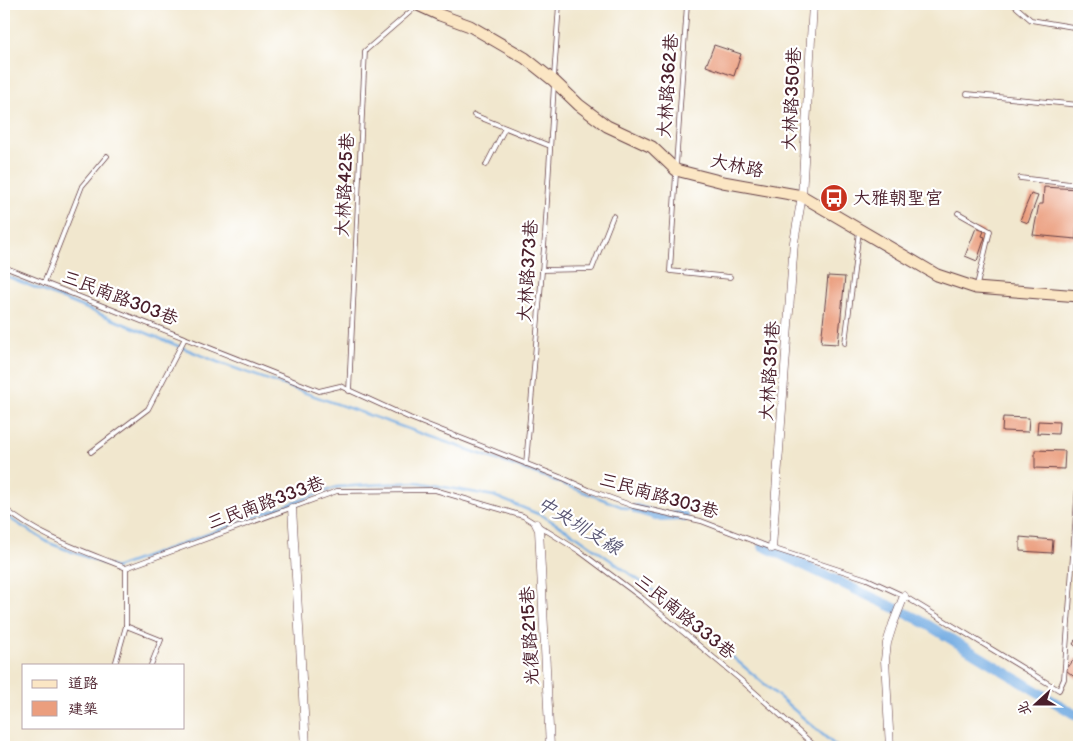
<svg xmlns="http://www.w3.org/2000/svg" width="1083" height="751" font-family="'Balsamiq Sans','LXGW WenKai TC',sans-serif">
  <rect width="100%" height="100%" fill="#fff"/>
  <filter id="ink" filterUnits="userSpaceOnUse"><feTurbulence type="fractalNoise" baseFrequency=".02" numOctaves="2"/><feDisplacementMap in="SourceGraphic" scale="10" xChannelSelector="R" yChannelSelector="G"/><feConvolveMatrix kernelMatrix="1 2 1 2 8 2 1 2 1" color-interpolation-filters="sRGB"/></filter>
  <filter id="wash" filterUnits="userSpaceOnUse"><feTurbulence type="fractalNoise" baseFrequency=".0096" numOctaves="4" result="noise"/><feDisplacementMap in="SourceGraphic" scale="20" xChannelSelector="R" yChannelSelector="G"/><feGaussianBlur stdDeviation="1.12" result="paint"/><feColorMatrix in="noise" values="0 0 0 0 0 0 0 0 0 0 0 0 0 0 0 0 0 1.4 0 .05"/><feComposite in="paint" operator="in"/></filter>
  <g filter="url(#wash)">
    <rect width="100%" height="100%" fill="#f1e7ce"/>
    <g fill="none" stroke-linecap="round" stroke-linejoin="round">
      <g stroke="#72abe2" stroke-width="2.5">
        <path d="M4,275L220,363L537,474L628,509H636"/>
        <path d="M4,513L12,520L49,543L115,568L337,487L416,482L494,496L543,516L578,537L658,594L755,676L837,747"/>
      </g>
      <g stroke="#72abe2" stroke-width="10">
        <path d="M636,509L662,517L681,516L684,517"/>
        <path d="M763,546L918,619L1079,717"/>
      </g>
    </g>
    <g id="blocks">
      <g fill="#eb9e7e">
        <path d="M714,45L741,54L734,76L706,66Z"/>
        <path d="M1044,187L1078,189L1076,239L1033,235L1039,204H1043Z"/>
        <path d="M1031,194L1038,196L1028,223L1020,220Z"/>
        <path d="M976,228L984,231L982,236L985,237L977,261L965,256Z"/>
        <path d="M828,276L845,277L838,344L821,343Z"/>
        <path d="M1003,417L1029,418L1028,432L1002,431Z"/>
        <path d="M1038,421L1059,422L1058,434L1037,433Z"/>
        <path d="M1035,450L1065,451L1064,469L1035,468Z"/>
        <path d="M1020,537L1053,540L1052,553L1020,551Z"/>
        <path d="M1079,635V649L1073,644Z"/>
        <path d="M1075,658L1079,662V681L1066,670Z"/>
      </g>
    </g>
  </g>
  <g filter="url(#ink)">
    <use href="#blocks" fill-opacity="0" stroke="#633d43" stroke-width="1"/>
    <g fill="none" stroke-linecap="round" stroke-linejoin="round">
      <g stroke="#633d43" stroke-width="5.5">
        <g id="lane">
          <path d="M1013,4L1031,20L1079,28"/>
          <path d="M554,77L559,4"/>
          <path d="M967,94L1079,105"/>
          <path d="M474,115L550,146"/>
          <path d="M486,165L505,128"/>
          <path d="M676,166L687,4"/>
          <path d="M676,173L670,271L730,277"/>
          <path d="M1020,178L1079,185"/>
          <path d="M958,213L990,231L977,285"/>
          <path d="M4,267L319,391L340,386L410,418L565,479L589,490L633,506L701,521L772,548L867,579L904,596L1059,690L1064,679L1079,471"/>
          <path d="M542,270L592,269L613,216"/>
          <path d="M44,283L82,186L107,156"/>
          <path d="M845,343L859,231"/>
          <path d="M349,391L365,51L417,6"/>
          <path d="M91,452L148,409L185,338"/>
          <path d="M526,464L545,235L554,84"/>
          <path d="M4,508C39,537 84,551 126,568"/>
          <path d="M126,568L337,491L435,490L523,516L579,551L642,598L743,682L816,747"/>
          <path d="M126,626L161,640L151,665"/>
          <path d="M115,665L126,626V568"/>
        </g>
      </g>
      <g stroke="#633d43" stroke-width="9">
        <g id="street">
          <path d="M292,508L306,747"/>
          <path d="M536,524L539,530L550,747"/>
          <path d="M772,548L794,242L802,196L813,4"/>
          <path d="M890,747L885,660L887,643L893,624L904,596"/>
        </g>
      </g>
      <g stroke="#633d43" stroke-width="13">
        <path id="secondary" d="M416,4L440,15L470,26L525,58L554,81L579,105L607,126L652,147L676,170L723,182L802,196L937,275L976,288L1079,296"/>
      </g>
      <use href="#lane" stroke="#fff" stroke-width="4"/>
      <use href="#street" stroke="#fff" stroke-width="8"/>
      <use href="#secondary" stroke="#fbe6c4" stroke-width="11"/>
    </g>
  </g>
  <defs>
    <g id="bus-disc" transform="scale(1.4375)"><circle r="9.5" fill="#c8321e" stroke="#fff"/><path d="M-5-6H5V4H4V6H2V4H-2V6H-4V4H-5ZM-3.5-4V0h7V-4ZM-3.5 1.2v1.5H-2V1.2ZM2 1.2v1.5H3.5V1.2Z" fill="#fff"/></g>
  </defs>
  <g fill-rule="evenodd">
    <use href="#bus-disc" x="834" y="198"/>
  </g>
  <g text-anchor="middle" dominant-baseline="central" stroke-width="4.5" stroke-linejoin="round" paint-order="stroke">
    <g font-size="18" fill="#4a1f2b" stroke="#fff">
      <text transform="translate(668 86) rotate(-86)">大林路362巷</text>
      <text transform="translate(792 99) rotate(-87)">大林路350巷</text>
      <text transform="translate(737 166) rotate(12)">大林路</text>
      <text transform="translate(345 185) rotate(-87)">大林路425巷</text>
      <text transform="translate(528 271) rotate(-86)">大林路373巷</text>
      <text transform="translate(120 298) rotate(21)">三民南路303巷</text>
      <text transform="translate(770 371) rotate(-86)">大林路351巷</text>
      <text transform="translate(659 496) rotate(16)">三民南路303巷</text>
      <text transform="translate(266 503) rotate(-20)">三民南路333巷</text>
      <text transform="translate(685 617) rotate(39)">三民南路333巷</text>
      <text transform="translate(530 636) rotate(-93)">光復路215巷</text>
    </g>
    <g font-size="18" fill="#4a1f2b" stroke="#fff" text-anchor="start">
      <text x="853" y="198">大雅朝聖宮</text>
    </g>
    <g font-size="19" font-style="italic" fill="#5a5774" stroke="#fff">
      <text transform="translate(579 526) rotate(31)">中央圳支線</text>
    </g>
  </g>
  <rect width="1083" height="751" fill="none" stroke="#fff" stroke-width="20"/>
  <rect x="22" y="664" width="162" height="65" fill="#ffffff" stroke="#b7a5aa"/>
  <rect x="32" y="680" width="25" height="8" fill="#fbe6c4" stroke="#b7a5aa"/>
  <text x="68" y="688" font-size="15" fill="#4a1f2b">道路</text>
  <rect x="32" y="701" width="25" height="15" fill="#eb9e7e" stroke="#b7a5aa"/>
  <text x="68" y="714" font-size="15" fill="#4a1f2b">建築</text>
  <g transform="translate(1036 704) rotate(249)" stroke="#ffffff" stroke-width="4" paint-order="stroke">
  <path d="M0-4L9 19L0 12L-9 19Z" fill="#4a1f2b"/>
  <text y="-8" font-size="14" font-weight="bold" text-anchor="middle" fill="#4a1f2b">北</text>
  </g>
</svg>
